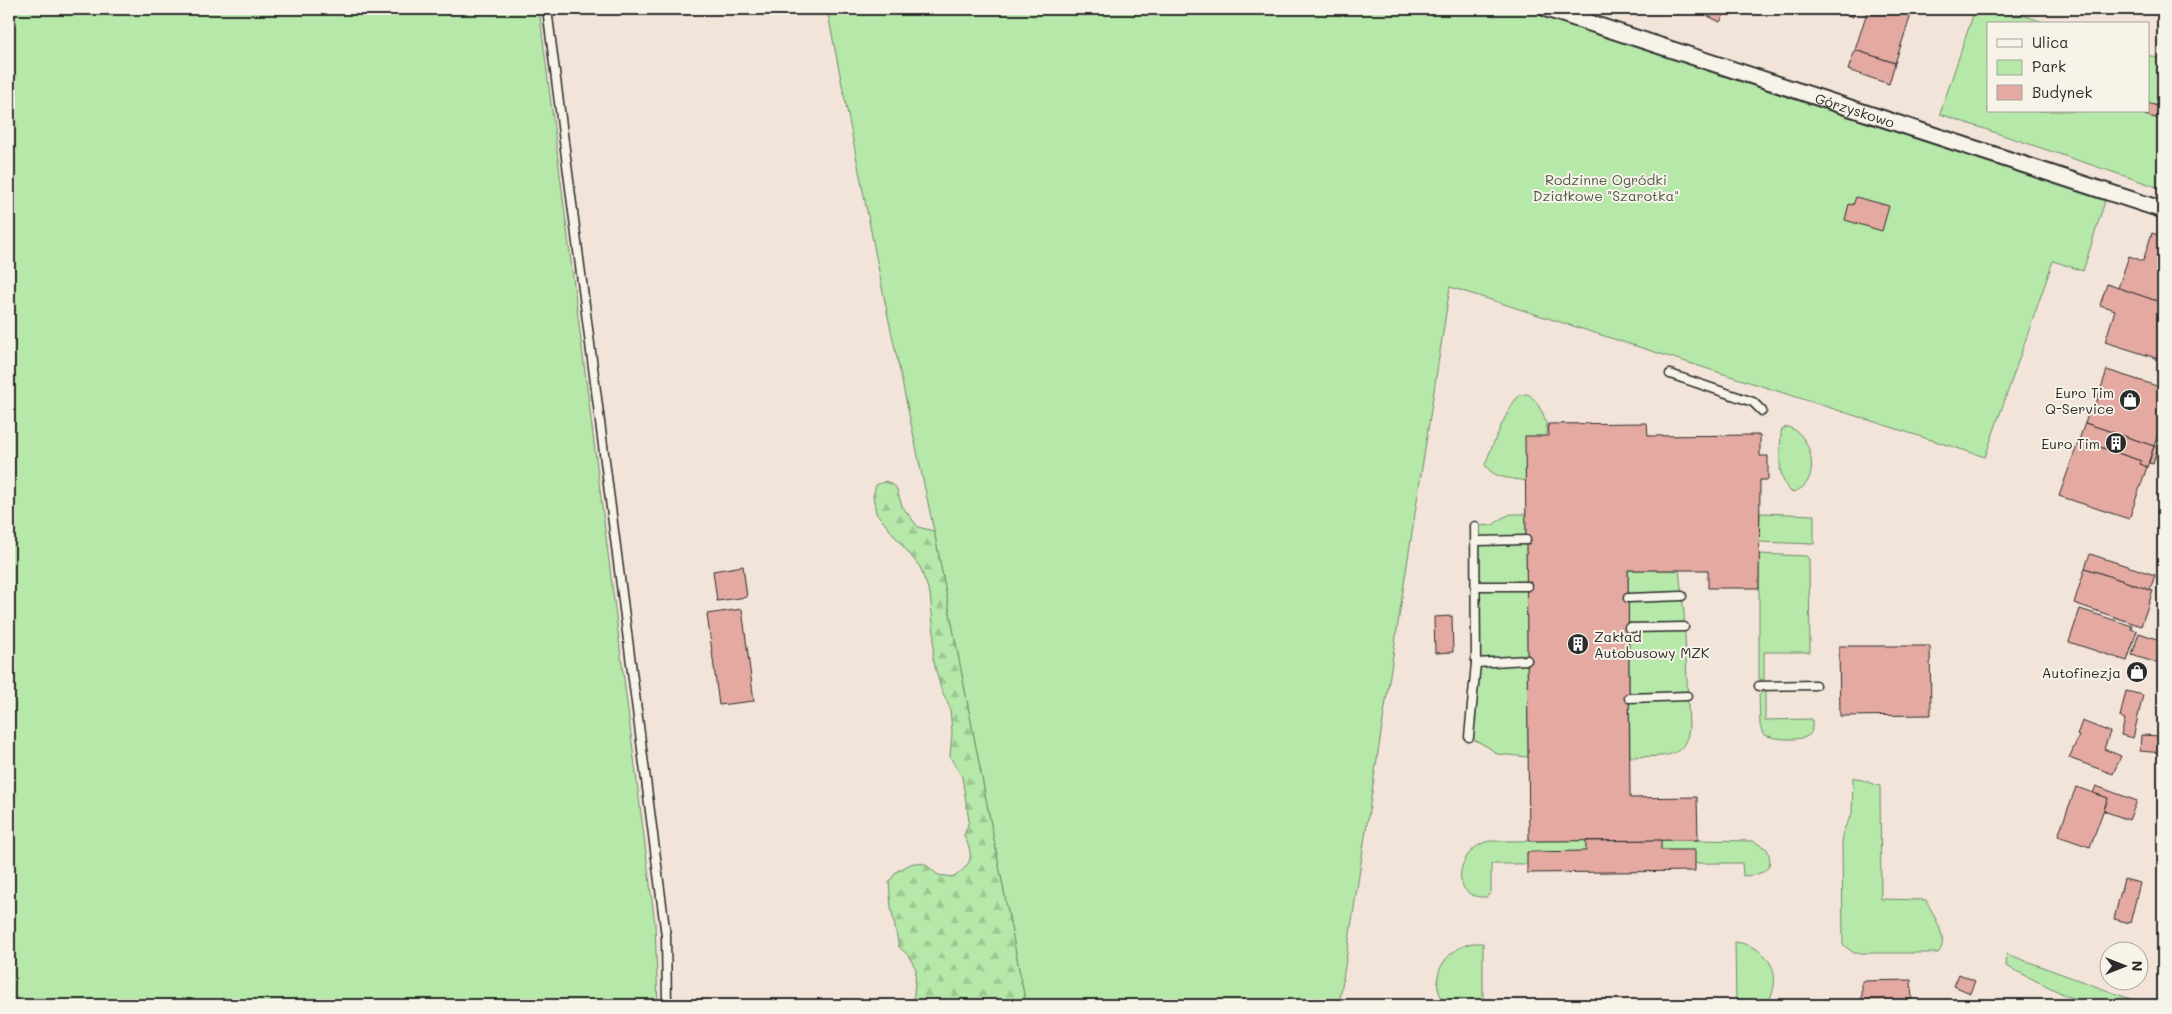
<svg xmlns="http://www.w3.org/2000/svg" width="2172" height="1014" font-family="Mali,sans-serif">
  <defs>
    <pattern id="forest-firs" width="22" height="20" patternUnits="userSpaceOnUse" patternTransform="scale(1.25)"><rect width="22" height="20" fill="#b5e8a9"/><path d="M5 1l3.5 6h-7zM16 11l3.5 6h-7z" fill="#9cc792"/></pattern>
  </defs>
  <rect width="100%" height="100%" fill="#f3e4da"/>
  <filter id="ink" filterUnits="userSpaceOnUse"><feTurbulence type="fractalNoise" baseFrequency=".02" numOctaves="2"/><feDisplacementMap in="SourceGraphic" scale="10" xChannelSelector="R" yChannelSelector="G"/><feConvolveMatrix kernelMatrix="1 2 1 2 8 2 1 2 1" color-interpolation-filters="sRGB"/></filter>
  <g filter="url(#ink)">
    <g fill="#b5e8a9" stroke="#708a6a">
      <path d="M9,9H539L647,861L655,924L658,1005H9Z"/>
      <path d="M827,9H1521L2105,201L2083,271L2053,261L1985,457L1450,287L1339,1005H1026L934,531L886,307Z"/>
      <path d="M1975,9H2003L2050,24H1988V111H2146L2145,115L2163,120V189L1940,114Z"/>
      <path d="M2148,55L2163,60V108L2148,103Z"/>
      <path d="M1528,394C1535,399 1538,405 1542,412C1556,438 1538,457 1526,481C1511,478 1494,479 1485,465C1489,453 1510,401 1520,395C1521,395 1527,394 1528,394Z"/>
      <path d="M1786,427C1812,429 1825,487 1791,492C1775,477 1781,450 1781,431Z"/>
      <path d="M1760,513L1814,515V544L1759,542Z"/>
      <path d="M1511,514H1526L1528,757L1497,754L1488,747L1469,737L1476,663L1475,526L1493,525L1502,518Z"/>
      <path d="M1759,554L1806,556L1809,559L1810,652H1764V680L1759,679Z"/>
      <path d="M1628,570H1679L1684,612L1689,727C1686,763 1657,755 1630,757Z"/>
      <path d="M1765,691V720L1812,719C1812,724 1813,732 1809,735C1801,742 1771,739 1763,734L1760,726L1759,694Z"/>
      <path d="M1853,777L1880,786L1881,899L1926,900C1932,913 1951,940 1938,953H1854L1843,945L1842,843L1844,829L1852,814Z"/>
      <path d="M1698,840L1753,841L1767,849C1776,871 1761,875 1743,876L1742,863L1491,864V893L1486,897C1451,899 1455,857 1481,844C1485,841 1491,841 1496,841Z"/>
      <path d="M1735,942C1769,946 1786,976 1766,1005H1736Z"/>
      <path d="M1472,943H1483V1005H1446C1426,979 1444,950 1472,943Z"/>
      <path d="M2007,954L2147,1005H2092L2067,996L2006,966Z"/>
    </g>
    <path fill="url(#forest-firs)" stroke="#708a6a" d="M886,481L896,487L902,506L918,527L934,531L1026,1005H913L916,969L908,955L899,947L891,907L889,882L897,871L913,863L925,864L938,875L954,877C973,863 974,856 964,836L969,821L962,777L950,757L952,733L950,708L941,689L933,659L934,634L930,594L920,567L876,513L873,496L876,485Z"/>
    <g fill="#e4aaa2" stroke="#2b2b2b">
      <path d="M1694,9H1727L1720,22Z"/>
      <path d="M1837,9H1855L1853,17L1836,11Z"/>
      <path d="M1868,9H1913L1895,63L1855,50Z"/>
      <path d="M1855,50L1895,63L1889,84L1848,70Z"/>
      <path d="M2148,103L2163,108V120L2145,115L2146,111H2148Z"/>
      <path d="M1856,197L1889,206L1882,231L1845,220L1849,204L1853,205Z"/>
      <path d="M2152,233L2163,237V303L2118,288L2129,256L2143,261Z"/>
      <path d="M2107,284L2163,303V358L2157,356L2156,358L2105,342L2115,310L2100,305Z"/>
      <path d="M2107,370L2163,388V417L2154,446L2085,423L2089,412L2093,413Z"/>
      <path d="M1647,423L1648,436L1760,435V456H1768V480H1760L1759,588H1708V570H1628L1630,798L1697,797L1698,840L1529,841L1525,436H1549L1548,424Z"/>
      <path d="M2085,423L2154,446L2147,467L2140,464L2141,461L2079,440Z"/>
      <path d="M2079,440L2141,461L2140,464L2147,467L2129,519L2059,496Z"/>
      <path d="M2154,446L2158,448L2153,464L2149,463Z"/>
      <path d="M2090,554L2155,575L2150,590L2085,568Z"/>
      <path d="M743,566L747,597L717,601L713,571Z"/>
      <path d="M2085,568L2153,591L2141,626L2074,603Z"/>
      <path d="M742,609L754,701L719,705L707,614Z"/>
      <path d="M2080,609L2132,626L2131,629L2137,631L2127,661L2069,642Z"/>
      <path d="M1452,616L1453,652L1435,653L1434,617Z"/>
      <path d="M2139,633L2163,641V665L2132,655Z"/>
      <path d="M1839,646H1930L1931,715L1840,716Z"/>
      <path d="M2126,691L2143,695L2133,738L2121,735L2125,719L2120,717Z"/>
      <path d="M2082,721L2110,732L2104,749L2121,756L2113,774L2069,758L2079,736L2077,735Z"/>
      <path d="M2141,735L2163,736V753L2140,751Z"/>
      <path d="M2096,786L2137,801L2129,820L2104,811L2108,798L2093,793Z"/>
      <path d="M2076,787L2108,798L2090,847L2058,836Z"/>
      <path d="M1661,840V850H1695V871L1527,873V852L1586,851V841Z"/>
      <path d="M2124,879L2140,883L2130,923L2114,919Z"/>
      <path d="M2163,896V932H2160Z"/>
      <path d="M1959,974L1975,981L1970,993L1954,986Z"/>
      <path d="M1911,980L1912,1005H1862V981Z"/>
    </g>
    <g fill="none" stroke-linecap="round" stroke-linejoin="round">
      <g stroke="#2b2b2b" stroke-width="11">
        <g id="service">
          <path d="M547,9L666,936L667,1005"/>
          <path d="M1670,374L1753,402L1762,411"/>
          <path d="M1476,541L1526,540"/>
          <path d="M1476,586H1527"/>
          <path d="M1628,598L1682,596"/>
          <path d="M1629,628L1684,627"/>
          <path d="M1476,663L1527,660"/>
          <path d="M1759,686L1815,685"/>
          <path d="M1629,698L1687,696"/>
          <path d="M1469,737L1476,663L1475,526"/>
        </g>
      </g>
      <g stroke="#2b2b2b" stroke-width="19">
        <g id="minor">
          <path id="s1" d="M1547,9L2163,210"/>
        </g>
      </g>
      <use href="#service" stroke="#f7f3e8" stroke-width="8"/>
      <use href="#minor" stroke="#f7f3e8" stroke-width="15"/>
    </g>
  </g>
  <defs>
    <g id="shop-disc" transform="scale(1.125)"><circle r="9.5" fill="#2b2b2b" stroke="#f7f3e8"/><path d="M-5-2.5h2.3a2.7 3.5 0 0 1 5.4 0H5L5.5 6h-11ZM-1.5-2.5h3a1.5 2.3 0 0 0-3 0Z" fill="#fff"/></g>
    <g id="building-disc" transform="scale(1.125)"><circle r="9.5" fill="#2b2b2b" stroke="#f7f3e8"/><path d="M-4-6H4V6H1V3H-1V6H-4ZM-2.5-4.3h1.7v1.8h-1.7ZM.8-4.3h1.7v1.8H.8ZM-2.5-1h1.7V.8h-1.7ZM.8-1h1.7V.8H.8Z" fill="#fff"/></g>
  </defs>
  <g fill-rule="evenodd">
    <use href="#shop-disc" x="2130" y="400"/>
    <use href="#building-disc" x="2116" y="443"/>
    <use href="#building-disc" x="1578" y="644"/>
    <use href="#shop-disc" x="2137" y="672"/>
  </g>
  <g text-anchor="middle" dominant-baseline="central" stroke-width="4" stroke-linejoin="round" paint-order="stroke">
    <g font-size="14" fill="#2b2b2b" stroke="#f7f3e8">
      <text stroke="none"><textPath href="#s1" startOffset="324">Górzyskowo</textPath></text>
    </g>
    <g font-size="14" fill="#4e5a4a" stroke="#f7f3e8">
      <text x="1606" y="179">Rodzinne Ogródki<tspan x="1606" dy="16">Działkowe "Szarotka"</tspan></text>
    </g>
    <g font-size="14" fill="#2b2b2b" stroke="#f7f3e8" text-anchor="end">
      <text x="2114" y="392">Euro Tim<tspan x="2114" dy="16">Q-Service</tspan></text>
      <text x="2100" y="443">Euro Tim</text>
      <text x="1594" y="636" text-anchor="start">Zakład<tspan x="1594" dy="16">Autobusowy MZK</tspan></text>
      <text x="2121" y="672">Autofinezja</text>
    </g>
  </g>
  <rect width="2172" height="1014" fill="none" stroke="#f7f3e8" stroke-width="30"/>
  <rect x="15" y="15" width="2142" height="984" fill="none" stroke="#2b2b2b" stroke-width="2" filter="url(#ink)"/>
  <rect x="1987" y="22" width="162" height="90" fill="#f7f3e8" stroke="#a5a39c"/>
  <rect x="1997" y="39" width="25" height="8" fill="#f7f3e8" stroke="#a5a39c"/>
  <text x="2032" y="48" font-size="15" fill="#2b2b2b">Ulica</text>
  <rect x="1997" y="60" width="25" height="15" fill="#b5e8a9" stroke="#a5a39c"/>
  <text x="2032" y="72" font-size="15" fill="#2b2b2b">Park</text>
  <rect x="1997" y="85" width="25" height="15" fill="#e4aaa2" stroke="#a5a39c"/>
  <text x="2032" y="98" font-size="15" fill="#2b2b2b">Budynek</text>
  <g transform="translate(2124 966) rotate(90)"><circle r="24" fill="#f7f3e8" stroke="#a5a39c"/>
  <path d="M0-4L9 19L0 12L-9 19Z" fill="#2b2b2b"/>
  <text y="-8" font-size="14" font-weight="bold" text-anchor="middle" fill="#2b2b2b">N</text>
  </g>
</svg>
